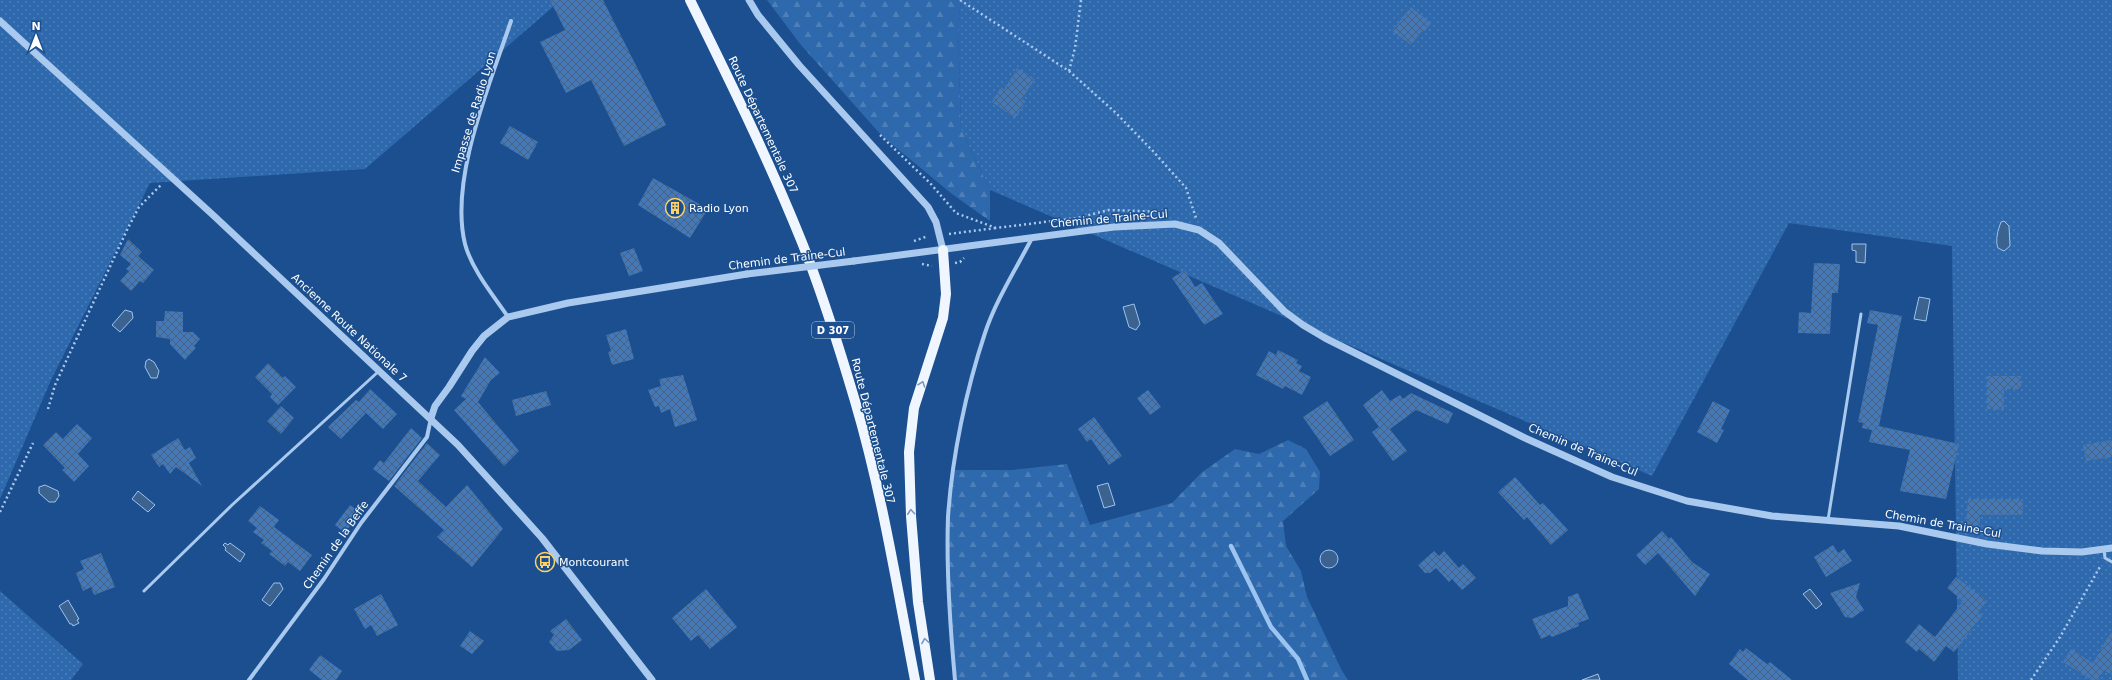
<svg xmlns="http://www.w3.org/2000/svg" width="2112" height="680" font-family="'DejaVu Sans',sans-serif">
  <defs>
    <pattern id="grass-dots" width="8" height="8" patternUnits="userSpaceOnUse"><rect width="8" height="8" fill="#2e69ad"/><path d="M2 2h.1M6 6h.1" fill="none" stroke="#4d80b9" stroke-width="1.8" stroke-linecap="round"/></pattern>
    <pattern id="forest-firs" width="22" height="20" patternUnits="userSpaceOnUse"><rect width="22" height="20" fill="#2e69ad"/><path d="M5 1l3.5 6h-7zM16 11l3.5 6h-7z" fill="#4d80b9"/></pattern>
    <pattern id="building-cross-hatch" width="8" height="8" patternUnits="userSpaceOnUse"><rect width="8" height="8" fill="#4478b7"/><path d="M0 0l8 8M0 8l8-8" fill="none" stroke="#486282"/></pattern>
  </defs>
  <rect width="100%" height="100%" fill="#1b4f8f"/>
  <g fill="url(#grass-dots)">
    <path d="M0,0H561L365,169L150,183L51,380L0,499Z"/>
    <path d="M961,0H2112V680H1958L1952,246L1789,223L1652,476L990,190L961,129L958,25Z"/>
    <path d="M0,591L83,664L71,680H0Z"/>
  </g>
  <g fill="url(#forest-firs)">
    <path d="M767,0H961L958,25L961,129L990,190V221L952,194L882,136L801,45Z"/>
    <path d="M1288,440L1306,449L1320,472L1319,489L1283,521L1286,546L1301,571L1307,597L1341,669L1348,680H955L949,590V515L954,470H1012L1067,464L1090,525L1172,503L1201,473L1235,449L1259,454Z"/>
  </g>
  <g fill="#3c6290" stroke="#9cc4f0">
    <path d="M2004,221L2009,226L2010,246L2004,251L1998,248C1995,240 1998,230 2001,222Z"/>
    <path d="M1852,244H1866L1865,263L1856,262V251L1852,250Z"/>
    <path d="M1919,297L1930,299L1926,321L1914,319Z"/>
    <path d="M1134,304L1140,324L1136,330L1129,327L1123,307Z"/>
    <path d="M125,310L132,312L133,318L120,332L112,325Z"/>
    <path d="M149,359L154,362L159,371L157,378H151L145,367L146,361Z"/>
    <path d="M1108,483L1115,505L1104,508L1097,486Z"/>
    <path d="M45,485L58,491L59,496L55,502H49L39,493V487Z"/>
    <path d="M138,491L155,505L148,512L132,499Z"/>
    <path d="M225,543L228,545L230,543L245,554L240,562L225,550L226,548L223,545Z"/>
    <circle cx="1329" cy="559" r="9"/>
    <path d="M274,583H280L283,589L270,606L262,600Z"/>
    <path d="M1810,589L1822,604L1816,609L1803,594Z"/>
    <path d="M68,600L79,619L77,620L79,623L73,626L72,624H70L59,606Z"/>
    <path d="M1598,674L1600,680H1582Z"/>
  </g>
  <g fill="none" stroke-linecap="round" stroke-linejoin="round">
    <path stroke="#9cc4f0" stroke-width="4.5" d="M1231,546L1271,627L1298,659L1307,680"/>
  </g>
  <g fill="url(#building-cross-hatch)">
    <path d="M550,0H603L666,125L624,146L591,80L566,93L540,42L565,30Z"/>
    <path d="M1411,7L1431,23L1424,33L1422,31L1411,45L1392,31Z"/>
    <path d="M1017,68L1035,79L1022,99L1026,102L1015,118L992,102L1001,87L1004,90Z"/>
    <path d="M510,126L538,142L528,160L500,143Z"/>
    <path d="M653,178L708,209L690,238L638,205Z"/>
    <path d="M128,239L142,252L134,260L138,256L154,270L143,283L140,281L131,291L120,281L129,271L126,269L131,264L120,255Z"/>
    <path d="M634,248L643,271L629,276L620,253Z"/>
    <path d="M1814,263L1840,264L1838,293H1832L1830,334L1798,333L1799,312L1811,313Z"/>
    <path d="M1185,270L1195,287L1202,283L1223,314L1204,325L1172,278Z"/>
    <path d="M1870,310L1902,316L1879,426L1959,444L1946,499L1900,491L1910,450L1869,442L1872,430L1862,428L1863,423L1858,422L1878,325L1867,323Z"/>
    <path d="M165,311L183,312V332H193L200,339L194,346L196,348L185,360L170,344V339L156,337V321H164Z"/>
    <path d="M626,329L634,359L612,365L608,352L611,351L606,335Z"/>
    <path d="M1278,350L1298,360L1296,363L1302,366L1299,371L1311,377L1302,395L1285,386L1283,389L1256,375L1269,351L1276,355Z"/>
    <path d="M485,357L500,373L491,380L478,402L519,451L504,466L454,410L466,399L461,396Z"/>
    <path d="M268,363L283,378L285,376L296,387L278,405L270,397L272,394L255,377Z"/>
    <path d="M683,375L697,420L675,427L670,409L661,413L659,406L655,407L648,390L661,386L659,379Z"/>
    <path d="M1987,376H2021V389H2004V410L1987,409Z"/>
    <path d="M370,389L397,414L383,429L366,413L341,439L328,427L356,400L359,402Z"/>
    <path d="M1148,390L1161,407L1150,415L1137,398Z"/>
    <path d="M1382,390L1390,401L1400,395L1403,399L1411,393L1453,413L1448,424L1416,410L1390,429L1407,451L1393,461L1372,432L1379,427L1363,405Z"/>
    <path d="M546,391L551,405L516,416L512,400Z"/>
    <path d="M1327,401L1354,440L1330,456L1303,417Z"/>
    <path d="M1713,401L1730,410L1721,429L1724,430L1717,443L1697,432Z"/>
    <path d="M281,406L294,418L281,434L267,421Z"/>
    <path d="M1094,417L1122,456L1109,465L1091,439L1087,442L1078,429Z"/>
    <path d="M77,424L92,438L78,454L89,466L74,482L62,470L65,468L43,445L56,432L63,439Z"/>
    <path d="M411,428L422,438L389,481L373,469L380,460L384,463Z"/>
    <path d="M178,438L185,450L190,447L196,458L189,463L202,486L176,467L170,474L163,464L159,467L151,455Z"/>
    <path d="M2112,440V457L2086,461L2083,445Z"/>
    <path d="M427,443L440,455L418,481L446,507L467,485L503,529L472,567L437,537L444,530L394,486Z"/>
    <path d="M1515,477L1540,505L1543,503L1568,530L1551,545L1527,517L1524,520L1498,492Z"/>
    <path d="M1968,499H2023V515H1980V527L1966,526Z"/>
    <path d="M350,505L360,512L345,533L335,525Z"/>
    <path d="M260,506L279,520L274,527L312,555L300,571L288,562L285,566L269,554L272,551L261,543L264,540L253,532L257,528L248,521Z"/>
    <path d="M1662,531L1669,539L1671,537L1692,562L1710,574L1695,596L1658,553L1645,565L1636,555Z"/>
    <path d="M1833,545L1838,553L1844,549L1852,561L1826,577L1814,557Z"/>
    <path d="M1434,551L1439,556L1444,551L1459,568L1463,564L1476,578L1462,590L1452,579L1449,582L1436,568L1430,573H1425L1418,565Z"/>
    <path d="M101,553L115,587L94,595L91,587L83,591L76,573L84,569L80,561Z"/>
    <path d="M1956,577L1987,601L1978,612L1982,616L1954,652L1946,646L1934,662L1919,649L1917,652L1905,642L1919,624L1935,637L1963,601L1947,588Z"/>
    <path d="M1860,583L1856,597L1864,610L1852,618L1845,617L1830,593Z"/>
    <path d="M706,589L737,627L710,649L698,635L691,641L672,618Z"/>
    <path d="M1578,593L1589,619L1578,623L1579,626L1552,637L1550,635L1541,639L1532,619L1568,606V597Z"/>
    <path d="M381,594L398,625L377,636L371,625L365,629L354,609Z"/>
    <path d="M566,619L582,640L569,650L557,651L549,642L554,635L550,631Z"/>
    <path d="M2112,630V675L2104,670L2098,680H2092L2063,662L2071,649L2093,663Z"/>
    <path d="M470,631L484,641L472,654L460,646Z"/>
    <path d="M1746,648L1767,664L1770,662L1792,680H1748L1729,664L1740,649L1743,652Z"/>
    <path d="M320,655L342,671L336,680H322L309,670Z"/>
  </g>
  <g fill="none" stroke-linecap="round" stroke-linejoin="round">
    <g stroke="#a9c9ee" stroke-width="2.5" stroke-dasharray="2 3" stroke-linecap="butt">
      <path d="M960,0L1069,71L1116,113L1152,150L1186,188L1196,218"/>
      <path d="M1069,71L1075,48L1081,0"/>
      <path d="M880,135L930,183L956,213L996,228L1077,218L1109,210L1168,212"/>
      <path d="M949,234L996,228"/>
      <path d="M914,241L928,236"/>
      <path d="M955,263L960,262L964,258"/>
      <path d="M922,264L932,266"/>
      <path d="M48,409L55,385L127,230L139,207L162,184"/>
      <path d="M0,512L33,443"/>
      <path d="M2031,680L2060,637L2101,565"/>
    </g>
    <g stroke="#a9c9ee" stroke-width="3">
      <path d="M1828,520L1861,314"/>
      <path d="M2104,550L2105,558L2112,562"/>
      <path d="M144,591L232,505L379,371"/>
    </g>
    <g stroke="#a9c9ee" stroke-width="4">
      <path d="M508,317C493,295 472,270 465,244C449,179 490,84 511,21"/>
      <path d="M249,680L324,579L361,523L427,437L431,418"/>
      <path d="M955,680C950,626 946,571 948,517C952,457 966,390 985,333C996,300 1016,269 1032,238"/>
    </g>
    <g stroke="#a9c9ee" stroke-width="7">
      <path d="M749,0L758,15L799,65L928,207L936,222L943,250"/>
      <path d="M0,21L213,215L458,445L542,538L652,680"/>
      <path d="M854,261L1114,227L1175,224L1199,230L1219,243L1284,311L1303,325L1325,338L1525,438L1612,477L1687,501L1772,516L1899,526L1987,544L2042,551L2082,552L2112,548"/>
      <path d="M431,418L435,406L449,387L472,351L484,336L508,317L568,303L747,274"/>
    </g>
    <g stroke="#f0f6ff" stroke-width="10">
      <path d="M690,0C729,79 768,158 801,240C822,292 839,347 855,401C882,492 897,587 915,680"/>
      <path d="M930,680L918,602L911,516L909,452L914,408L943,318L946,294L943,250"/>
    </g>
    <path stroke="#a9c9ee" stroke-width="7" d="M747,274L854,261"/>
  </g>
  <defs><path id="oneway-chevron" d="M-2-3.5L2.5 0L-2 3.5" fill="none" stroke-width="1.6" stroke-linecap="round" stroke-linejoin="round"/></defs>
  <g stroke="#7b9ac1">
    <use href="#oneway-chevron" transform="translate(922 384) rotate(-71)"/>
    <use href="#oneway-chevron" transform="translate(911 512) rotate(-94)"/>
    <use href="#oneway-chevron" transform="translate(925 641) rotate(-99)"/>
  </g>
  <defs>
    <g id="building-ring" transform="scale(1)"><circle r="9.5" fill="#1b4f8f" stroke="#ffd166" stroke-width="1.5"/><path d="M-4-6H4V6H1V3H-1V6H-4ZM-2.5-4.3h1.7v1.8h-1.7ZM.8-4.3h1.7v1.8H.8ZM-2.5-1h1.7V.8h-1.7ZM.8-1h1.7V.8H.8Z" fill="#ffd166"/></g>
    <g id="bus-ring" transform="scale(1)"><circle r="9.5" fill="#1b4f8f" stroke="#ffd166" stroke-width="1.5"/><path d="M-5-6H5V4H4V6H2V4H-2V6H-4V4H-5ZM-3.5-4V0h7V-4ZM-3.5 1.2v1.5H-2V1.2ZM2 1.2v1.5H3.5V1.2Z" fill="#ffd166"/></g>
  </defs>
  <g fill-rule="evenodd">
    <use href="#building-ring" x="675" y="208"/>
    <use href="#bus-ring" x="545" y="562"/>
  </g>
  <g text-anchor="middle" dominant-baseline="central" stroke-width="3" stroke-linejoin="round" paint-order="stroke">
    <rect fill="#1b4f8f" stroke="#bbcadd" stroke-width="1" x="812" y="322" width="42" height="16" rx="3"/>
    <g font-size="10" font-weight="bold" fill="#fff">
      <text x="833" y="330">D 307</text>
    </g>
    <g font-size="11" fill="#fff" stroke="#1b4f8f">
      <text transform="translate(474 112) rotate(-73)">Impasse de Radio Lyon</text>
      <text transform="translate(763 125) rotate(65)">Route Départementale 307</text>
      <text transform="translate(1109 219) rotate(-5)">Chemin de Traine-Cul</text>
      <text transform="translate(787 259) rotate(-7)">Chemin de Traine-Cul</text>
      <text transform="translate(349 328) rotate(43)">Ancienne Route Nationale 7</text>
      <text transform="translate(873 431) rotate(76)">Route Départementale 307</text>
      <text transform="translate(1583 450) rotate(23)">Chemin de Traine-Cul</text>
      <text transform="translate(1943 524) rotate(10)">Chemin de Traine-Cul</text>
      <text transform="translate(336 545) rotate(-55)">Chemin de la Beffe</text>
    </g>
    <g font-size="11" fill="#fff" stroke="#1b4f8f" text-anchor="start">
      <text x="689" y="208">Radio Lyon</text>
      <text x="559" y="562">Montcourant</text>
    </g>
  </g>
  <g transform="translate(36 36)" stroke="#1b4f8f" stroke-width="3" paint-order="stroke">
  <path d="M0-3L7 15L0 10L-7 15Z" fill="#ffffff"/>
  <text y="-6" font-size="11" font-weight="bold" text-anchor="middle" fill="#ffffff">N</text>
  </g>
</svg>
